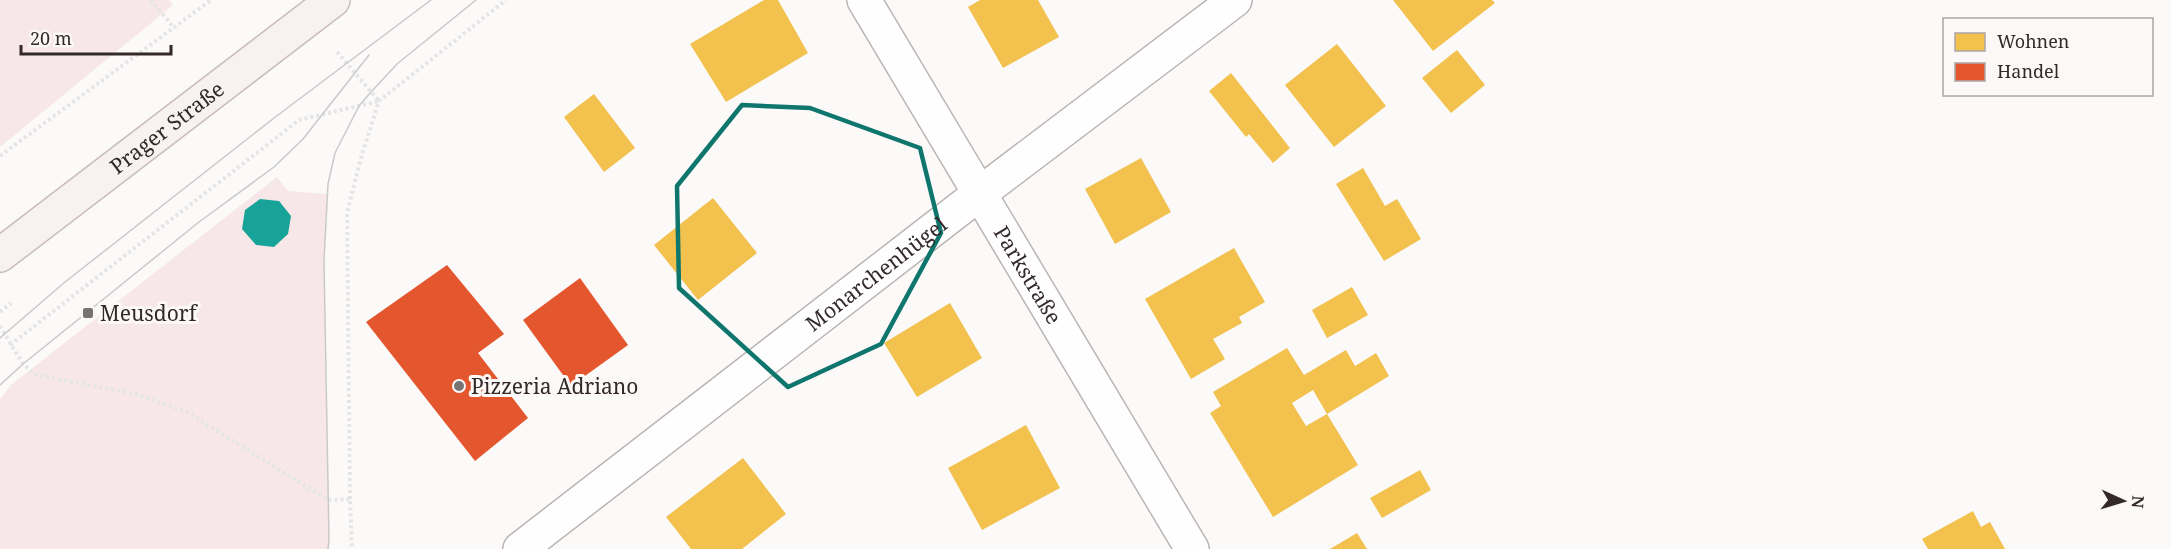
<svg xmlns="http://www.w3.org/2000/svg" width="2171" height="549" font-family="'Noto Serif',serif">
  <rect width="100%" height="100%" fill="#fcf9f9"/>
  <g fill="#f7e7e8">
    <path d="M0,0H169L173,5L0,147Z"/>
    <path d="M277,177L288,191L327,194L324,261L329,540L328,549H0V399L12,384Z"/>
  </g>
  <g fill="#f2c14e">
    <path d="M764,0H778L808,53L726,102L690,44Z"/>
    <path d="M980,0H1038L1059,37L1003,68L968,7Z"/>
    <path d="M1393,0H1492L1495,3L1433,51Z"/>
    <path d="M1337,44L1386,106L1334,147L1285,85Z"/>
    <path d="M1457,50L1485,85L1451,113L1422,78Z"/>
    <path d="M1231,73L1290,148L1273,163L1249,134L1246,137L1209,91Z"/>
    <path d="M594,94L635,148L604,172L564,117Z"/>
    <path d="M1141,158L1171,212L1115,244L1085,189Z"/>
    <path d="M1363,168L1385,206L1397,199L1421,239L1384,261L1336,184Z"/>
    <path d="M713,198L757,253L698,300L654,245Z"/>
    <path d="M1234,248L1265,302L1239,317L1242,323L1213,339L1225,359L1191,379L1145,299Z"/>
    <path d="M1352,287L1368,315L1327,338L1312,310Z"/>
    <path d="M950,303L982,358L917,397L884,343Z"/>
    <path d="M1287,348L1304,375L1346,350L1355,366L1376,353L1389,376L1327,414L1313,390L1292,403L1306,426L1327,414L1358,465L1273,517L1210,413L1221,406L1213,392Z"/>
    <path d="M1026,425L1060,488L982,530L948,468Z"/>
    <path d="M743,458L786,514L742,549H691L666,517Z"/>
    <path d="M1420,470L1431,490L1382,518L1370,498Z"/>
    <path d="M1973,511L1981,527L1990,522L2005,549H1928L1922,539Z"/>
    <path d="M1357,533L1367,549H1330Z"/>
  </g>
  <g fill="#e4572e">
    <path d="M447,265L504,334L478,353L528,418L475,461L366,322Z"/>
    <path d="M580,278L628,345L571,386L523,320Z"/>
  </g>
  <path fill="#17a398" d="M260,199L279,201L291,216L288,234L274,247L256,245L242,229L245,210Z"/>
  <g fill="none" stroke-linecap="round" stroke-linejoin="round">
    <g stroke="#bbb5b5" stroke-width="36">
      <g id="minor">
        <path id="s1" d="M864,0L1192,549"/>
        <path id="s2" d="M520,549L979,194L1235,0"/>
      </g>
    </g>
    <g stroke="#cabcbe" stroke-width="36">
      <g id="major">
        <path id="s3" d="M0,255L333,0"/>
      </g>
    </g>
    <g stroke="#e6e5e5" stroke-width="4" stroke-dasharray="3 3" stroke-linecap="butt">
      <path d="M151,0L174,28"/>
      <path d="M0,156L211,0"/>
      <path d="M0,312L11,303"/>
      <path d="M0,326L23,364L36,375L136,394L187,412L328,500L350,499L352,549"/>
      <path d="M10,345L299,120L379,101L337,52"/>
      <path d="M350,499L347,213L361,158L379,101L506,0"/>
    </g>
    <use href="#minor" stroke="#fffefe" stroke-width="33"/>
    <use href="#major" stroke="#f8f1f2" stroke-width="33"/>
    <g stroke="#cac9c9" stroke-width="1.5">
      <path d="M0,338L65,282L274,118L431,0"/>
      <path d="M0,385L23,364L199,222L274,167L303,139L369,55"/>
      <path d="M328,549L329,540L324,261L328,184L335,153L359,106L371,92L397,64L476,0"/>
    </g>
  </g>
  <path fill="none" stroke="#0f766e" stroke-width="4.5" stroke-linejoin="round" d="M742,105L810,108L920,148L941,233L881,344L788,387L679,288L677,186Z"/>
  <g fill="#797272" stroke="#fdf8f8" stroke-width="2">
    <rect x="82" y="307" width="12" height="12" rx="3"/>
    <circle cx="459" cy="386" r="6"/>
  </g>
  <g text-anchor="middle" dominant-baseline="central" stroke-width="6" stroke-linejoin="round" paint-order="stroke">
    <g font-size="21" fill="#33292a" stroke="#fdf8f8">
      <text stroke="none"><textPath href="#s3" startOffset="210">Prager Straße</textPath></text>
      <text stroke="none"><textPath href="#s2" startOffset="450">Monarchenhügel</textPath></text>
      <text stroke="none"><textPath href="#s1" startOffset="320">Parkstraße</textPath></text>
    </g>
    <g font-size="21" fill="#33292a" stroke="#fdf8f8" text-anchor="start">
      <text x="100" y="313">Meusdorf</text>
      <text x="471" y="386">Pizzeria Adriano</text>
    </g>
  </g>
  <rect x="1943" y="18" width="210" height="78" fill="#fdf8f8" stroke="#aca5a6" stroke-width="1.5"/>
  <rect x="1955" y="33" width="30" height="18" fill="#f2c14e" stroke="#aca5a6" stroke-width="1.5"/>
  <text x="1997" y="48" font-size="18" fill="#33292a">Wohnen</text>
  <rect x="1955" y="63" width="30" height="18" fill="#e4572e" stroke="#aca5a6" stroke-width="1.5"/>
  <text x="1997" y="78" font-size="18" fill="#33292a">Handel</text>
  <g transform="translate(2123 501) rotate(94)" stroke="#fdf8f8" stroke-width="4.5" paint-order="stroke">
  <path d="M0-4.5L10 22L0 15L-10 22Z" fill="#33292a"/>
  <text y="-9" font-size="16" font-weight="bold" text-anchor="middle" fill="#33292a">N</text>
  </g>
  <path d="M21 45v9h150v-9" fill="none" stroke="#33292a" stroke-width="3"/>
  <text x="30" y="45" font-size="18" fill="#33292a" stroke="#fdf8f8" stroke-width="4.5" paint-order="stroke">20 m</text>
</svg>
